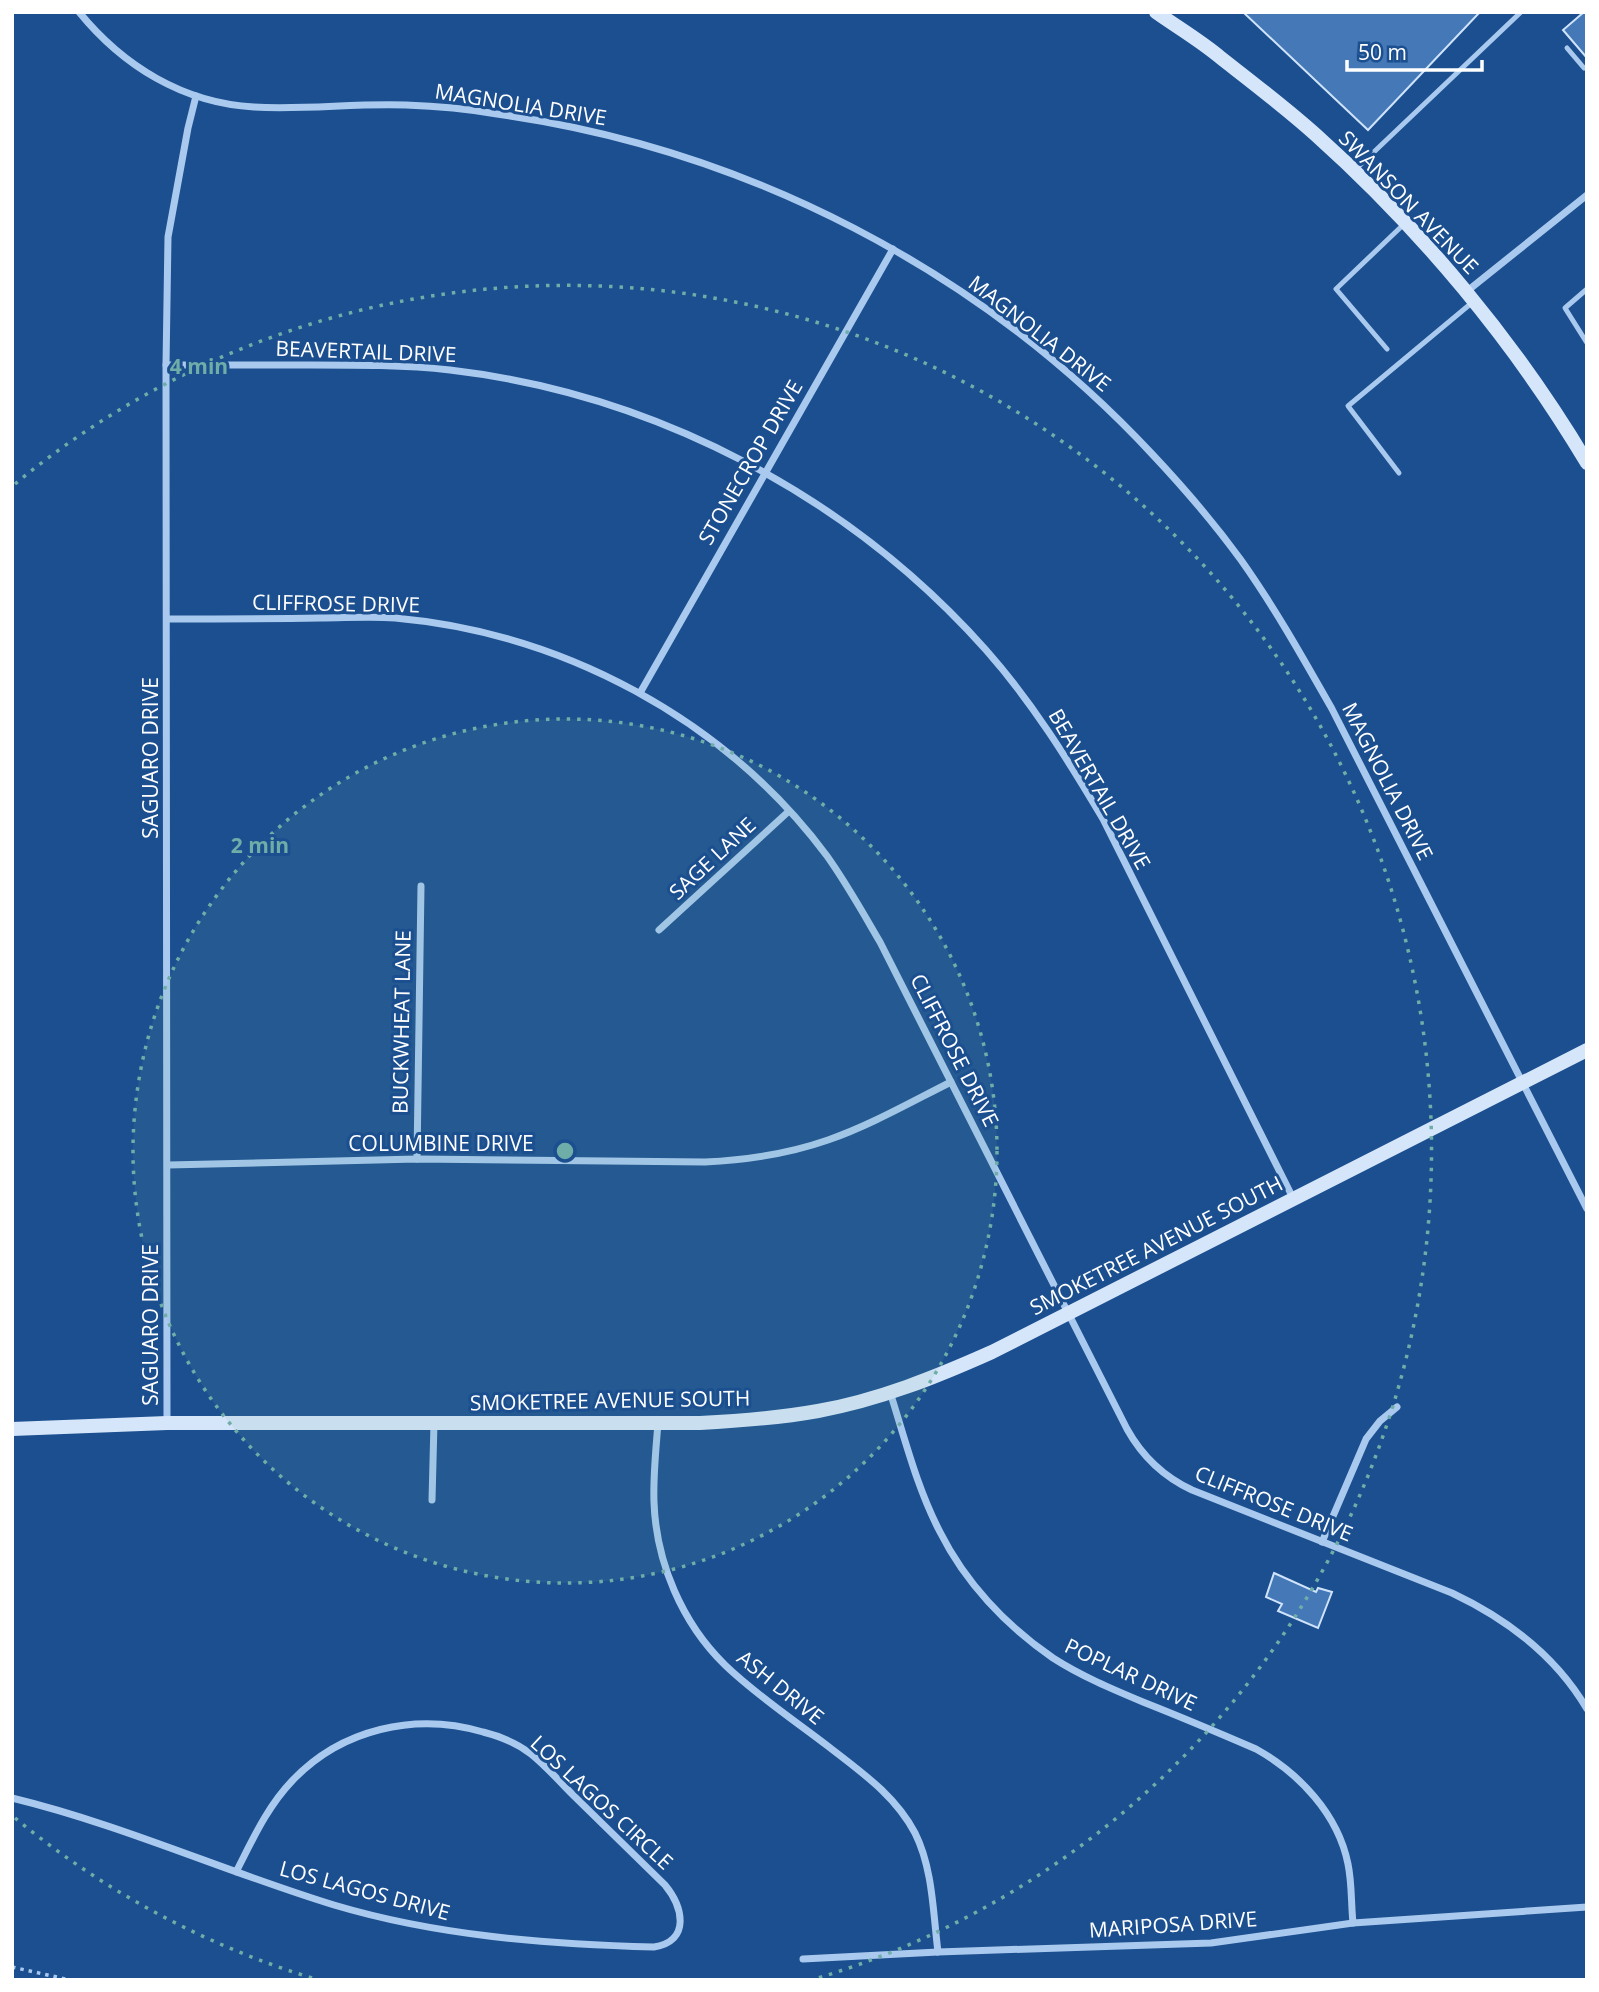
<svg xmlns="http://www.w3.org/2000/svg" width="1599" height="1992" font-family="'Open Sans',sans-serif">
  <rect width="100%" height="100%" fill="#1b4f8f"/>
  <g fill="#4478b7" stroke="#cfe3fa" stroke-width="2">
    <path d="M1243,12H1480L1368,130Z"/>
    <path d="M1584,12H1587V58L1563,30Z"/>
    <path d="M1274,1573L1316,1592L1318,1588L1332,1592L1318,1628L1278,1611L1282,1604L1266,1597Z"/>
  </g>
  <g fill="none" stroke-linecap="round" stroke-linejoin="round">
    <path stroke="#a9c9ee" stroke-width="3.5" stroke-dasharray="3.5 5" stroke-linecap="butt" d="M12,1967L70,1980"/>
    <g stroke="#a9c9ee" stroke-width="5">
      <path d="M1567,48L1584,68"/>
      <path d="M1356,169L1521,12"/>
      <path d="M1587,289L1565,308L1587,343"/>
      <path d="M1387,349L1336,289L1403,225"/>
      <path d="M1399,473L1348,406L1474,301"/>
    </g>
    <g stroke="#a9c9ee" stroke-width="7">
      <path d="M79,12C123,66 183,103 254,107C304,110 356,103 406,105C436,106 468,109 497,114C747,149 981,270 1153,455C1184,488 1214,523 1241,560C1275,608 1303,658 1332,709L1587,1209"/>
      <path d="M1466,292L1587,195"/>
      <path d="M166,365C214,365 263,365 311,365C357,365 404,365 450,370C655,394 849,496 986,650C1032,702 1068,760 1103,819L1293,1198"/>
      <path d="M167,619C218,619 269,619 320,618C345,618 370,616 395,618C563,633 725,719 827,856C847,884 863,913 880,942L1127,1429C1142,1456 1164,1477 1192,1490L1452,1593C1507,1619 1556,1656 1587,1709"/>
      <path d="M640,693L893,249"/>
      <path d="M659,930L789,811"/>
      <path d="M417,1159L421,886"/>
      <path d="M168,1165L417,1159L705,1162C747,1160 788,1154 828,1140C871,1125 911,1102 951,1082"/>
      <path d="M890,1392C905,1439 917,1488 940,1532C965,1582 1006,1626 1053,1658C1081,1676 1112,1689 1143,1702C1181,1717 1219,1733 1256,1749C1299,1773 1338,1814 1348,1864C1352,1883 1351,1904 1353,1923"/>
      <path d="M167,1422L166,365L168,237L188,128L196,96"/>
      <path d="M658,1423C656,1449 653,1476 654,1502C656,1562 682,1623 725,1665C756,1695 794,1720 829,1747C861,1772 895,1795 915,1833C933,1869 933,1913 938,1952"/>
      <path d="M432,1500L434,1423"/>
      <path d="M1322,1542L1366,1439L1380,1421L1397,1407"/>
      <path d="M12,1798C123,1825 226,1872 334,1905C438,1936 546,1944 654,1947C691,1941 683,1907 665,1885C634,1855 604,1825 573,1795C560,1782 546,1766 531,1754C518,1744 499,1736 483,1732C415,1712 341,1729 292,1781C267,1807 252,1841 236,1872"/>
      <path d="M803,1959L938,1952L1211,1943L1353,1923L1587,1907"/>
    </g>
    <g stroke="#d6e6fa" stroke-width="14">
      <path d="M1156,12C1177,27 1201,41 1221,58C1253,83 1286,108 1316,135C1421,229 1515,342 1587,463"/>
      <path d="M12,1429L167,1423H700C739,1421 779,1418 818,1411C879,1400 936,1377 992,1352L1587,1050"/>
    </g>
  </g>
  <circle cx="565" cy="1151" r="432" fill="#6fada8" fill-opacity=".12"/>
  <g fill="none" stroke="#6fada8" stroke-width="3.5" stroke-dasharray="3.5 7">
    <circle cx="565" cy="1151" r="432"/>
    <path d="M312 1978A865 865 0 0 1 15 1818M15 484A865 865 0 1 1 818 1978"/>
  </g>
  <g text-anchor="middle" dominant-baseline="central" stroke-width="6" stroke-linejoin="round" paint-order="stroke">
    <g font-size="21" fill="#fff" stroke="#1b4f8f">
      <text transform="translate(521 104) rotate(9)">MAGNOLIA DRIVE</text>
      <text transform="translate(1409 202) rotate(46)">SWANSON AVENUE</text>
      <text transform="translate(1040 333) rotate(38)">MAGNOLIA DRIVE</text>
      <text transform="translate(366 351) rotate(2)">BEAVERTAIL DRIVE</text>
      <text transform="translate(750 462) rotate(-60)">STONECROP DRIVE</text>
      <text transform="translate(336 603) rotate(1)">CLIFFROSE DRIVE</text>
      <text transform="translate(150 758) rotate(-90)">SAGUARO DRIVE</text>
      <text transform="translate(1388 781) rotate(63)">MAGNOLIA DRIVE</text>
      <text transform="translate(1100 789) rotate(60)">BEAVERTAIL DRIVE</text>
      <text transform="translate(712 858) rotate(-43)">SAGE LANE</text>
      <text transform="translate(401 1022) rotate(-89)">BUCKWHEAT LANE</text>
      <text transform="translate(955 1050) rotate(63)">CLIFFROSE DRIVE</text>
      <text x="441" y="1143">COLUMBINE DRIVE</text>
      <text transform="translate(1156 1245) rotate(-27)">SMOKETREE AVENUE SOUTH</text>
      <text transform="translate(150 1325) rotate(-90)">SAGUARO DRIVE</text>
      <text transform="translate(610 1400) rotate(-1)">SMOKETREE AVENUE SOUTH</text>
      <text transform="translate(1274 1503) rotate(22)">CLIFFROSE DRIVE</text>
      <text transform="translate(1131 1674) rotate(25)">POPLAR DRIVE</text>
      <text transform="translate(781 1687) rotate(39)">ASH DRIVE</text>
      <text transform="translate(602 1802) rotate(43)">LOS LAGOS CIRCLE</text>
      <text transform="translate(365 1890) rotate(15)">LOS LAGOS DRIVE</text>
      <text transform="translate(1173 1924) rotate(-4)">MARIPOSA DRIVE</text>
    </g>
  </g>
  <circle cx="565" cy="1151" r="10" fill="#6fada8" stroke="#1b4f8f" stroke-width="3.5"/>
  <g font-size="21" text-anchor="middle" font-weight="bold" fill="#6fada8" stroke="#1b4f8f" stroke-width="6" stroke-linejoin="round" paint-order="stroke">
    <text x="199" y="374">4 min</text>
    <text x="260" y="853">2 min</text>
  </g>
  <rect width="1599" height="1992" fill="none" stroke="#ffffff" stroke-width="28"/>
  <path d="M1347 60v10h135v-10" fill="none" stroke="#ffffff" stroke-width="3.5"/>
  <text x="1358" y="60" font-size="21" fill="#ffffff" stroke="#1b4f8f" stroke-width="5" paint-order="stroke">50 m</text>
</svg>
